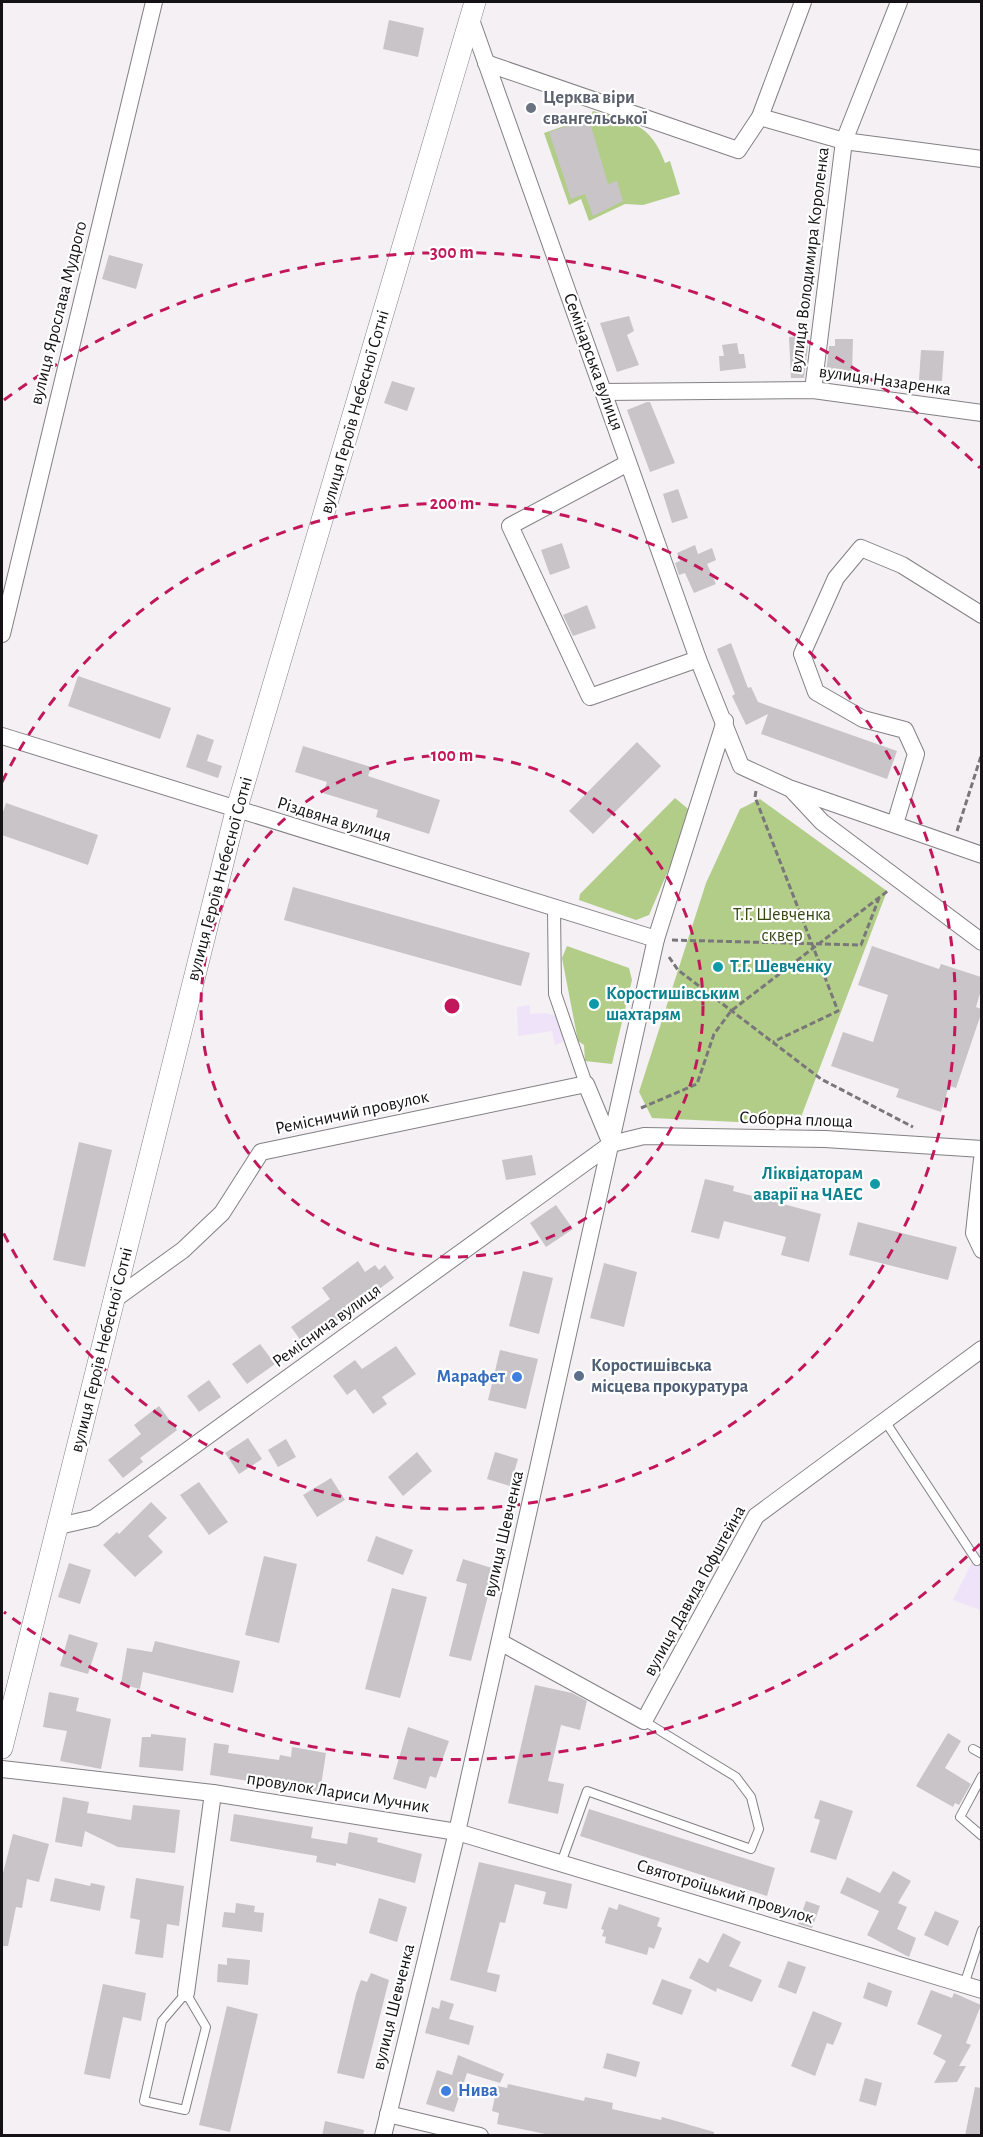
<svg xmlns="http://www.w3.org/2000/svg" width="983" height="2137" font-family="'Alegreya Sans',sans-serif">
  <rect width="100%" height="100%" fill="#f4f0f4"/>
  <g fill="#eee3f8">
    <path d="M530,1005V1014L545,1013L557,1016L564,1041L555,1045L552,1031L518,1036L517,1007Z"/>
    <path d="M981,1545V1610L953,1600Z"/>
  </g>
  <g fill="#b2cd88">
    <path d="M593,111C629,121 651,123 665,163L670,161L680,194L643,205L625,204L589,221L581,199L569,205L544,133L590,117Z"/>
    <path d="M675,798L693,813L649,915L636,920L579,900L580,894Z"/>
    <path d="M760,799L887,891L798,1125L652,1118L639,1092L706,883L740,809Z"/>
    <path d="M567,946L629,968L632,980L612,1064L585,1061L584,1045L578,1041L562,958Z"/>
  </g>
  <g fill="#c8c4c7">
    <path d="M389,20L424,28L418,57L383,49Z"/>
    <path d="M589,119L608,184L617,181L623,201L593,216L585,194L571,199L549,132Z"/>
    <path d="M109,255L143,264L136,289L102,279Z"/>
    <path d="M629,316L634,331L627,335L639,365L617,372L600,323Z"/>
    <path d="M803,336L804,346H808L804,378H791L789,337Z"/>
    <path d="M835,339H853L852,373H826L829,346H835Z"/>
    <path d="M737,343L739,354H744L746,368L720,371L719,356H724L722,345Z"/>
    <path d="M921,350L944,351L942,381L919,380Z"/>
    <path d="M392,381L415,388L407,411L384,403Z"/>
    <path d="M647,402H650L675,463L650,472L627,410Z"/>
    <path d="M678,489L688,518L672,523L663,494Z"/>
    <path d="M562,543L570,568L550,575L541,550Z"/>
    <path d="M695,545L698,554L712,548L716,560L707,564L716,584L694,593L685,573L679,575L675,563L680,561L677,553Z"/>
    <path d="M587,605L596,628L573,636L563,615Z"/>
    <path d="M731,643L748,688L751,687L758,702L897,751L887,779L761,734L768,714L746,725L732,696L735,694L717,649Z"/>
    <path d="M78,676L171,708L160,739L68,706Z"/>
    <path d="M197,734L214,740L207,761L222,766L218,778L186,767Z"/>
    <path d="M637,742L661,766L593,834L569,811Z"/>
    <path d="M303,746L371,767L368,776L440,800L429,834L376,817L378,810L323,793L327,782L295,772Z"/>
    <path d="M6,803L98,835L88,865L2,835V815Z"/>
    <path d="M293,887L530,953L521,986L284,920Z"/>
    <path d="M872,946L939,969L941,964L981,977V990L976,1007L981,1009V1014L956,1088L949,1086L941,1112L896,1097L899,1089L831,1066L843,1032L873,1042L888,995L858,985Z"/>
    <path d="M79,1142L112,1150L85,1267L53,1260Z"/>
    <path d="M532,1155L536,1175L506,1180L502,1160Z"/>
    <path d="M705,1179L734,1186L733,1191L821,1214L809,1262L781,1255L786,1237L724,1221L719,1239L691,1232Z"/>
    <path d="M556,1205L573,1229L546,1247L530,1223Z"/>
    <path d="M858,1222L957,1247L948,1280L849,1255Z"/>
    <path d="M358,1261L365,1272L375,1265L379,1270L385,1265L394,1278L304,1345L291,1327L330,1299L322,1288Z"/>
    <path d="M604,1263L637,1272L624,1327L590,1318Z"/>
    <path d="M523,1271L553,1278L539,1334L509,1326Z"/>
    <path d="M260,1344L275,1364L247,1384L232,1364Z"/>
    <path d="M396,1346L416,1374L382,1397L387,1404L373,1414L355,1389L347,1395L333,1376L355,1360L362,1369Z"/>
    <path d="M500,1350L538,1359L526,1409L488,1400Z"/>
    <path d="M209,1380L221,1397L199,1412L187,1396Z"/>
    <path d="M159,1406L177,1430L140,1458L143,1462L123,1478L108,1460L141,1434L134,1425Z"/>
    <path d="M248,1438L262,1459L239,1474L225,1453Z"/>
    <path d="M286,1439L296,1457L278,1467L268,1450Z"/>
    <path d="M417,1452L432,1471L403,1496L388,1477Z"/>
    <path d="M495,1452L518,1459L510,1486L487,1479Z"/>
    <path d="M331,1478L345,1500L317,1517L303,1495Z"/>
    <path d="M199,1482L228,1522L209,1535L180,1495Z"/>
    <path d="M151,1502L167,1518L148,1536L163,1552L135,1577L103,1545L117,1532L119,1534Z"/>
    <path d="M376,1536L413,1550L403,1575L367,1561Z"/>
    <path d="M264,1556L297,1564L279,1643L245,1635Z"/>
    <path d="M463,1559L495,1569L471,1661L449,1656L467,1584L456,1581Z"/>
    <path d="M69,1563L91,1570L80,1604L58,1597Z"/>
    <path d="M392,1588L427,1597L400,1698L365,1689Z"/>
    <path d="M69,1634L98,1643L88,1674L60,1666Z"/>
    <path d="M155,1641L240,1661L233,1693L143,1672L140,1689L121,1684L127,1648L152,1652Z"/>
    <path d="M535,1685L572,1693L587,1701L580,1730L561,1725L548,1781L564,1784L558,1814L508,1803Z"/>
    <path d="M49,1692L79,1698L76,1711L111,1719L101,1769L60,1761L67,1731L43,1727Z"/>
    <path d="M408,1727L449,1741L436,1778L430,1776L426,1789L393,1779Z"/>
    <path d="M948,1733L961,1741L945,1768L971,1784L959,1805L955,1803L953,1807L916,1786Z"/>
    <path d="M151,1734L186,1738L183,1771L139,1767L142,1737H151Z"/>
    <path d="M214,1743L229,1745L228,1753L279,1760L280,1755L291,1757L292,1747L326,1753L320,1792L210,1775Z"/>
    <path d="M63,1797L89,1802L87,1813L131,1820L133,1805L180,1810L175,1853L118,1847L85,1831L82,1847L55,1842Z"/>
    <path d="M820,1800L853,1811L836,1860L810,1852L820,1820L814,1818Z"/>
    <path d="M589,1809L775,1868L767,1896L580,1836Z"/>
    <path d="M234,1814L313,1827L311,1838L347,1844L349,1832L378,1838L377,1842L422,1854L415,1883L336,1863V1866L316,1862L317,1856L230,1841Z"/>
    <path d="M13,1834L49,1844L39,1882L27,1879L22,1908L16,1907L8,1946H2V1877Z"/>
    <path d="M479,1862L572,1884L567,1909L543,1904L546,1892L515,1884L505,1923L500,1922L487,1972L500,1975L496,1992L450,1980Z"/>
    <path d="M893,1871L911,1881L898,1903L907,1907L897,1929L916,1938L909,1957L867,1935L879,1911L840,1893L847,1877L880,1893Z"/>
    <path d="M55,1878L90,1886L91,1883L105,1886L100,1911L50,1901Z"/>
    <path d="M136,1878L184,1886L179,1926L167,1924L163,1958L135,1954L140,1920L130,1918Z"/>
    <path d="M379,1898L407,1907L397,1942L369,1933Z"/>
    <path d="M806,1901L820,1906L812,1928L798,1924Z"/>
    <path d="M236,1903L255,1906L254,1912L264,1913L262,1932L222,1927L224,1912L235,1913Z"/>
    <path d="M619,1904L660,1918L657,1926L662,1928L654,1949L649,1947L647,1955L605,1943L606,1937L602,1936L604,1930L601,1929L609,1907L617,1910Z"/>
    <path d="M935,1911L959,1921L948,1946L924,1935Z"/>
    <path d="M723,1933L741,1942L729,1966L762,1980L752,2002L717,1988L716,1992L689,1978L699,1958L708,1963Z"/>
    <path d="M227,1958L250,1960L248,1985L217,1982L218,1964L227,1965Z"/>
    <path d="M788,1961L806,1967L796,1994L778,1987Z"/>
    <path d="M371,1973L389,1980L364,2079L337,2073L356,1994L361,1980L367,1982Z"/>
    <path d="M662,1979L692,1990L682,2015L652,2004Z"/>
    <path d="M868,1982L892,1991L887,2007L863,1998Z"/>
    <path d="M103,1984L146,1993L141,2021L123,2017L110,2079L84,2074Z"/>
    <path d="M931,1990L952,1998L954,1993L981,2005L966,2043L971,2045L959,2066H966L957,2082L934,2083L946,2061L933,2054L942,2035L917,2024Z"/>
    <path d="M441,2000L454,2004L449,2019L474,2026L469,2045L425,2033L432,2007L439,2009Z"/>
    <path d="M227,2006L258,2014L230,2132L199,2125Z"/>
    <path d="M813,2011L842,2023L833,2045L827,2043L815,2076L791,2066Z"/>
    <path d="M607,2053L640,2062L636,2077L603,2068Z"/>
    <path d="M458,2055L504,2074L500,2083L467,2073L454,2112L426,2104L437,2070L452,2075Z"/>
    <path d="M865,2078L882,2083L876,2106L859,2101Z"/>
    <path d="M508,2084L584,2101L585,2097L613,2103L612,2109L661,2120L662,2117L714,2132V2136H555L497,2124L499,2113L492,2111L497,2086L507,2088Z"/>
    <path d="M975,2087L981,2088V2136H965Z"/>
    <path d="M325,2121L364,2130L363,2136H322Z"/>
  </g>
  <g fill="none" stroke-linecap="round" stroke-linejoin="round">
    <g stroke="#838083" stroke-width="10">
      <g id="service">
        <path d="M885,1421L977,1561"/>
        <path d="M973,1749L982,1754"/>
        <path d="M982,1776L960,1817L982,1836"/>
        <path d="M561,1863L587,1791L751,1849L759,1829L751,1797L736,1777L644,1721"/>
        <path d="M964,1985L982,1930"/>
        <path d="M186,1993L206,2027L185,2110L144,2101L162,2021Z"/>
      </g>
    </g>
    <g stroke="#838083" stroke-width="14">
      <path id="pedestrian" d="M554,908L555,994L586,1084"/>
    </g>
    <g stroke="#838083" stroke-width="18">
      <g id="minor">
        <path d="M470,17L698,659L741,766L789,788L982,855"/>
        <path d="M486,63L738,150L760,117L803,2"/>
        <path d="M760,117L844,141L982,159"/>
        <path d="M813,390L844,141L899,2"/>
        <path d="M603,392L813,390L982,413"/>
        <path d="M628,463L510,526L590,697L698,659"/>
        <path d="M2,634L154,2"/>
        <path d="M2,736L656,939"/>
        <path d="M793,791L822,822L982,942"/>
        <path d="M895,824L916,754L905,730L863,719L816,692L802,654L836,578L861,548L902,565L982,615"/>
        <path d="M982,1159L974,1233L982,1250"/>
        <path d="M115,1299L183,1250L222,1213L261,1152L586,1084L611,1144"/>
        <path d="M59,1526L94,1518L611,1144L644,1136L825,1139L982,1149"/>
        <path d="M500,1642L644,1721L756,1516L982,1349"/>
        <path d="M2,1769L213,1793L457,1832L982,1990"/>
        <path d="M186,1993L213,1793"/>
        <path d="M388,2114L480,2136"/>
        <path d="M383,2136L457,1832L656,939L725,721"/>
      </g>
    </g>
    <g stroke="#838083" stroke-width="22">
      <path id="tertiary" d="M2,1748L236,811L475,2"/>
    </g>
    <g stroke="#7a777a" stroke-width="3" stroke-dasharray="6 3" stroke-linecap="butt">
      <path d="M756,791L755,797L838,1011L773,1042"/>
      <path d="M957,831L982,753"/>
      <path d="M672,940L861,945L879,898"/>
      <path d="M669,957L678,970L821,1079L913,1127"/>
      <path d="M641,1108L697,1084L714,1034L731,1011L889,890"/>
    </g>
    <use href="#service" stroke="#fff" stroke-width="8"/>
    <use href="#pedestrian" stroke="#fff" stroke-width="12"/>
    <use href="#minor" stroke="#fff" stroke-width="16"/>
    <use href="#tertiary" stroke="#fff" stroke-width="21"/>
  </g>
  <g fill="none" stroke="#c2185b" stroke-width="3" stroke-dasharray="10 8">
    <circle cx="452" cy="1006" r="251"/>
    <path d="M2 782A503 503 0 1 1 2 1230"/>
    <path d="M980 1544A754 754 0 0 1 4 1612M4 400A754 754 0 0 1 980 468"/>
  </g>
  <circle fill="#6b7280" stroke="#fff" stroke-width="2" cx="531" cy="108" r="6"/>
  <g fill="#0f9aa8" stroke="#fff" stroke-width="2">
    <circle cx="718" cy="967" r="6"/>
    <circle cx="594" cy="1004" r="6"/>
    <circle cx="875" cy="1184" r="6"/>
  </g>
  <circle fill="#5c6f8a" stroke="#fff" stroke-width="2" cx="579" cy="1376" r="6"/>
  <g fill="#3f7fe0" stroke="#fff" stroke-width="2">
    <circle cx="517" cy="1377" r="6"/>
    <circle cx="446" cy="2091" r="6"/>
  </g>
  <g text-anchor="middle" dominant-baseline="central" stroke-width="4.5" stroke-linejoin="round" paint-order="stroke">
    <g font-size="18" font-weight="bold" fill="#5b616d" stroke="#fff" text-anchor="start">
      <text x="543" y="98">Церква віри<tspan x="543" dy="21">євангельської</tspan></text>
    </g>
    <g font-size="18" fill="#141214" stroke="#fff">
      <text transform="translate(810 260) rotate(-83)">вулиця Володимира Короленка</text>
      <text transform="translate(59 313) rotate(-76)">вулиця Ярослава Мудрого</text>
      <text transform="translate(593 362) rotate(70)">Семінарська вулиця</text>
      <text transform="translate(885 381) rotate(8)">вулиця Назаренка</text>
      <text transform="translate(355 412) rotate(-74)">вулиця Героїв Небесної Сотні</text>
      <text transform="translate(334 820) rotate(17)">Різдвяна вулиця</text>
      <text transform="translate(220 879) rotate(-75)">вулиця Героїв Небесної Сотні</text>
      <text transform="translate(352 1113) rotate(-12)">Ремісничий провулок</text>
      <text transform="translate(796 1120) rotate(2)">Соборна площа</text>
      <text transform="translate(327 1326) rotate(-36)">Реміснича вулиця</text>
      <text transform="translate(102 1350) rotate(-76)">вулиця Героїв Небесної Сотні</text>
      <text transform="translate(504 1534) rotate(-77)">вулиця Шевченка</text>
      <text transform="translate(695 1591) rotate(-61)">вулиця Давида Гофштейна</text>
      <text transform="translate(338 1793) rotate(9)">провулок Лариси Мучник</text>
      <text transform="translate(725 1892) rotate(17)">Святотроїцький провулок</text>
      <text transform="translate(394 2007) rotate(-76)">вулиця Шевченка</text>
    </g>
    <g font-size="18" fill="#364912" stroke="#fff">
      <text x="782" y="915">Т.Г. Шевченка<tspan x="782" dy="21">сквер</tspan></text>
    </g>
    <g font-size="18" font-weight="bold" fill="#0d838f" stroke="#fff" text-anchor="start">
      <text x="730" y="967">Т.Г. Шевченку</text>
      <text x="606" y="994">Коростишівським<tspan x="606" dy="21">шахтарям</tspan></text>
      <text x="863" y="1174" text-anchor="end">Ліквідаторам<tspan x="863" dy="21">аварії на ЧАЕС</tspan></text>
    </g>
    <g font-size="18" font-weight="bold" fill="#4e5e75" stroke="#fff" text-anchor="start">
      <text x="591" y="1366">Коростишівська<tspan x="591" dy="21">місцева прокуратура</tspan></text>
    </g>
    <g font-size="18" font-weight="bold" fill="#366cbe" stroke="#fff" text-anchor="end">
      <text x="505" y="1377">Марафет</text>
      <text x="458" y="2091" text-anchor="start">Нива</text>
    </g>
  </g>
  <circle cx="452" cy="1006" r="9" fill="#c2185b" stroke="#fff" stroke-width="3"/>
  <g font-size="18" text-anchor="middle" font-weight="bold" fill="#c2185b" stroke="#fff" stroke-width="4.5" stroke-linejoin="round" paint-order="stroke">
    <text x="452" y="258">300 m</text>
    <text x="452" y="509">200 m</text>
    <text x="452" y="761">100 m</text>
  </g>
  <rect width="983" height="2137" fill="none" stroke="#141214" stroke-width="6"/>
</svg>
